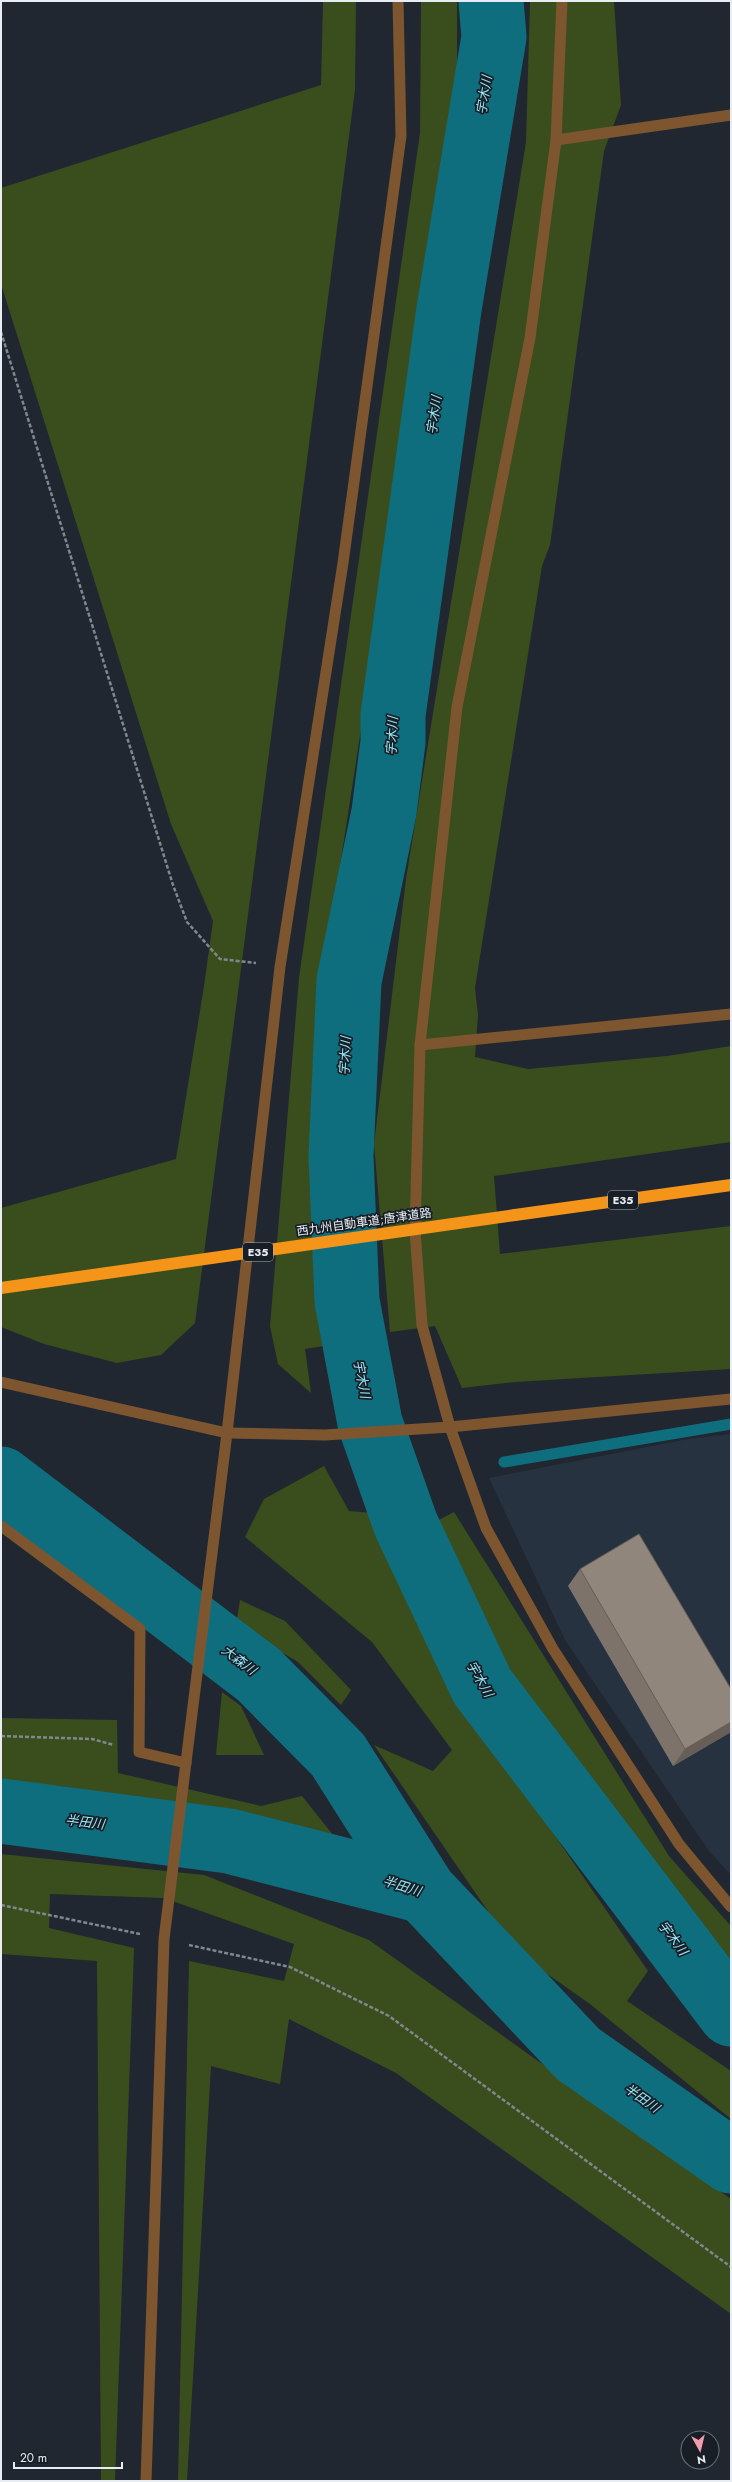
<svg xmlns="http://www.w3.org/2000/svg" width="732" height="2482" font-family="Jost,'Noto Sans JP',sans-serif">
  <rect width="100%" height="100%" fill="#202730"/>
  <path fill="#273240" d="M731,1434V1875L709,1851L565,1640L489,1478L688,1439Z"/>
  <g fill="#394e1c">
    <path d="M323,1H356L355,90L195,1323L161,1355L117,1363L44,1344L1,1327V1208L176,1159L204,986L213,921L171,824L1,284V188L321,85Z"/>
    <path d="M421,1H457V106L334,905L310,1159L330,1345L305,1349L311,1393L278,1364L270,1326L299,978L420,133Z"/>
    <path d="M530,1H614L621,105L604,151L550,545L542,566L475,988L478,1015L475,1057L528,1069L667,1056L731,1046V1142L494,1176L500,1254L731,1226V1369L515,1382L462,1388L435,1326L390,1332L374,1144L406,879L526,142Z"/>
    <path d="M324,1466L349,1511L373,1513L458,1695L648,1971L627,2001L731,2071V2119L590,2004L516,1952L374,1745L433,1771L452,1750L372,1642L245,1537L264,1499Z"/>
    <path d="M454,1512L669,1856L731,1926V1962L637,1860L500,1655L437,1521Z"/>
    <path d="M240,1600L285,1621L351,1690L341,1705L298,1662L236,1625Z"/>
    <path d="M222,1692L241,1706L264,1755H216Z"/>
    <path d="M1,1718L117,1720L118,1773L261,1806L302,1796L337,1840L322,1854L251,1819L61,1786L1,1785Z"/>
    <path d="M1,1854L204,1875L369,1940L731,2199V2314L396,2073L289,2019L280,2084L211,2066L187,2481H178L189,1961L284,1981L294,1944L164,1898L50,1894L49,1928L134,1948L115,2481H101L97,1961L1,1954Z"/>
  </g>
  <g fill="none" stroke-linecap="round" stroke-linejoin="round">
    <path stroke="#0f6e7e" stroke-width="11" d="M504,1462L731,1424"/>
    <g stroke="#0f6e7e" stroke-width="65">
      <path d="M491,1L494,37L449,309L393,715V742L384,812L349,981L341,1156L347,1301L370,1423L406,1525L482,1686L731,2014"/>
      <path d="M1,1479L259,1675L338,1755L424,1891L578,2054L731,2161"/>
      <path d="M1,1811L229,1841L424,1891"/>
    </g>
    <g stroke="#81878e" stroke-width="2.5" stroke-dasharray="4 2" stroke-linecap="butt">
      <path d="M1,332L173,885L187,922L220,959L256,963"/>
      <path d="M1,1736L92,1739L114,1745"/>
      <path d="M1,1905L140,1934"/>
      <path d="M189,1945L290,1967L389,2016L731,2267"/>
    </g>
    <g stroke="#7d5630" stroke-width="11">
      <path d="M562,1L556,140L530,338L457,707L420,1045L415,1231L422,1325L450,1427L486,1528L553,1649L679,1844L731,1907"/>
      <path d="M556,140L731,115"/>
      <path d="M420,1045L731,1014"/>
      <path d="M1,1526L140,1629L139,1752L186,1763"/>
    </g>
    <g stroke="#7d5630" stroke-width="11">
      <path d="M1,1382L227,1433L325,1435L450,1427L731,1399"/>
      <path d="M146,2481L164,1939L227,1433L280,967L343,563L401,136L398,1"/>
    </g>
    <path stroke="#f49419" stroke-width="12" d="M515,1215L731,1185"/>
    <path stroke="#f49419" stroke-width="12" d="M1,1288L515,1215"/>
  </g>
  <path fill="#7d736b" d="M580,1569L731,1689V1732L673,1766L568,1586Z"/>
  <path fill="#665e57" d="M731,1722V1732L673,1766L685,1749Z"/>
  <path fill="#91867c" stroke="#665e57" d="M639,1534L731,1689V1722L685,1749L580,1569Z"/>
  <g text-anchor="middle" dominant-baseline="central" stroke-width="3.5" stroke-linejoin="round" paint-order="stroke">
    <g fill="#171e26" stroke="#a9afb6" stroke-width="1">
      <rect x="608" y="1191" width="30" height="18" rx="3"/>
      <rect x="243" y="1243" width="30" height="18" rx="3"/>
    </g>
    <g font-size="11" font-weight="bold" fill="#e8edf3">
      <text x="623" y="1200">E35</text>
      <text x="258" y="1252">E35</text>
    </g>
    <g font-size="12" fill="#e8edf3" stroke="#171e26">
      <text transform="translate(364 1222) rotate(-8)">西九州自動車道;唐津道路</text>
    </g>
    <g font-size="13" font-style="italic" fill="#99e8f9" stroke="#171e26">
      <text transform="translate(484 95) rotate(-81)">宇木川</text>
      <text transform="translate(434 415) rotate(-82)">宇木川</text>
      <text transform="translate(392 736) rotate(-87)">宇木川</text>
      <text transform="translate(345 1056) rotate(-87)">宇木川</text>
      <text transform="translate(362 1379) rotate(79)">宇木川</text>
      <text transform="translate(239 1660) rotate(37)">大森川</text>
      <text transform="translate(480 1679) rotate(60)">宇木川</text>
      <text transform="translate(85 1822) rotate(7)">半田川</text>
      <text transform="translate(402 1886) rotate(17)">半田川</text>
      <text transform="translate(673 1938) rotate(53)">宇木川</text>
      <text transform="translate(642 2098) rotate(35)">半田川</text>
    </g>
  </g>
  <rect width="732" height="2482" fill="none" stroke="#e8edf3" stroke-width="4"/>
  <g transform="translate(700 2450) rotate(172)"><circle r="19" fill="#171e26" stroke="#6b7178"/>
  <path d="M0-3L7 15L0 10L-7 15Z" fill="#f39aab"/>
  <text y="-6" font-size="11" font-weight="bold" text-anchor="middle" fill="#e8edf3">N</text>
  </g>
  <path d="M14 2462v6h108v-6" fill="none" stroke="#e8edf3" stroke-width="2"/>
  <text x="20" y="2462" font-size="12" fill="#e8edf3" stroke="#171e26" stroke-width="3" paint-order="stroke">20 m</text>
</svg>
